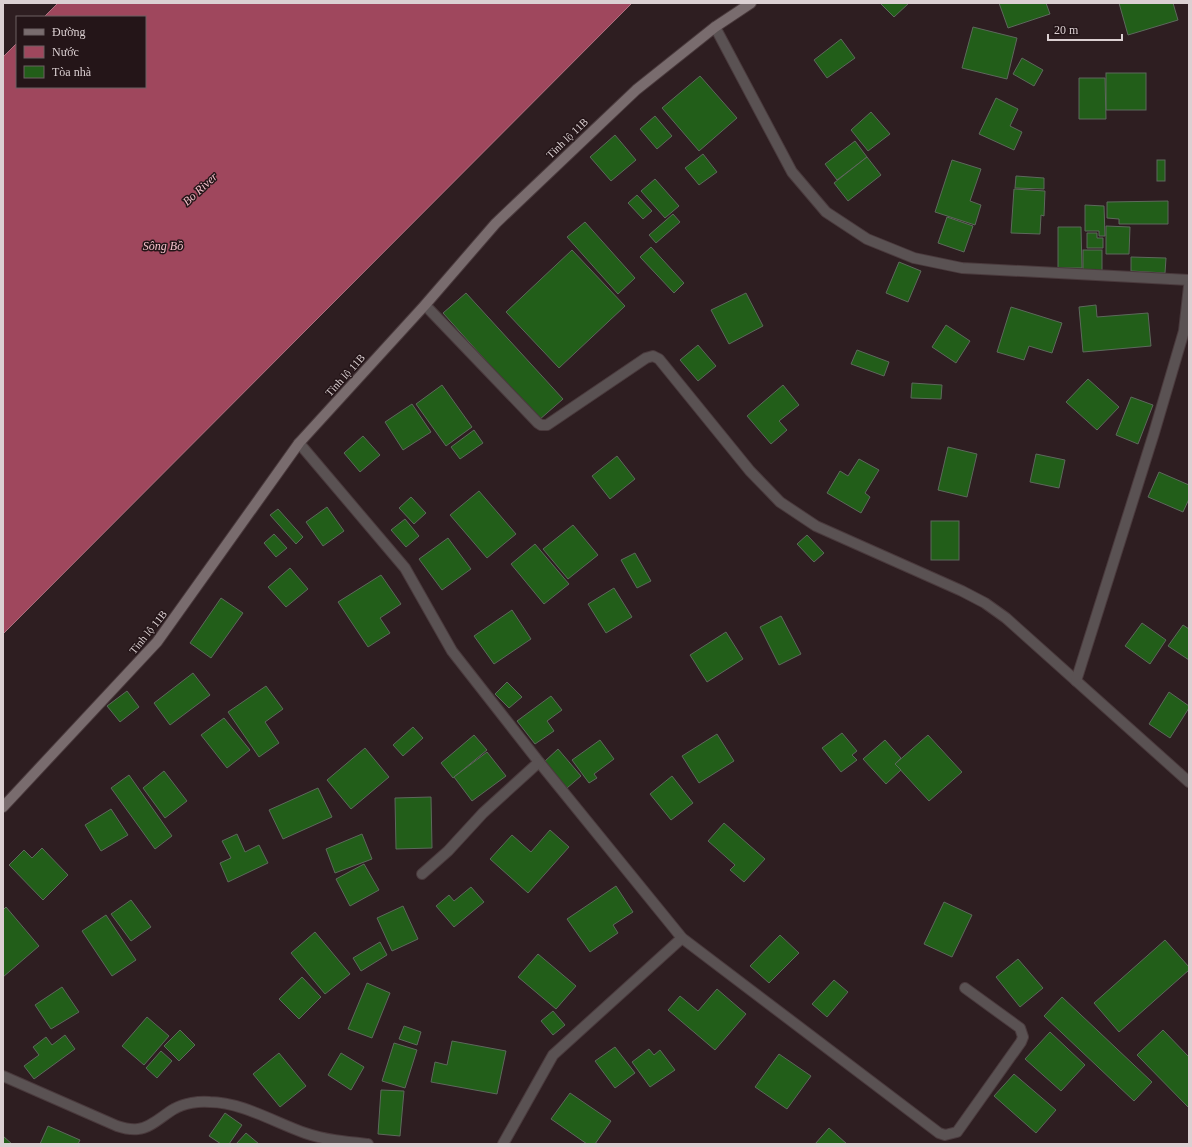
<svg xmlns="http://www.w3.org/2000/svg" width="1192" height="1147" font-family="Georgia,serif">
  <rect width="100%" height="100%" fill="#2e1e21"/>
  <path fill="#9f475d" stroke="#b17080" d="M58,3H632L3,634V57L17,43V87H145V17H44Z"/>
  <g fill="#225e19" stroke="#5d695c">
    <path d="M880,3H909L894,17Z"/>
    <path d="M999,3H1046L1050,14L1008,28Z"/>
    <path d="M1119,3H1173L1178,20L1128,35Z"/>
    <path d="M973,27L1017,38L1007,79L962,68Z"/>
    <path d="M841,39L855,58L827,78L814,60Z"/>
    <path d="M1022,58L1043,70L1034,86L1013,74Z"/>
    <rect x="1106" y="73" width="40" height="37"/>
    <path d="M700,76L737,118L699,151L662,108Z"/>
    <path d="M1079,78H1105L1106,119H1079Z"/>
    <path d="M996,98L1018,109L1010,126L1022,132L1014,150L979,134Z"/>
    <path d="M871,112L890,134L868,151L851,130Z"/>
    <path d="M655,116L672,136L657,149L640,129Z"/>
    <path d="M615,135L636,160L611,181L590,157Z"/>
    <path d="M855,141L867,157L837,180L825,164Z"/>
    <path d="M703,154L717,172L699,185L685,168Z"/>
    <path d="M867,157L881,175L848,201L834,183Z"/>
    <path d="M952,160L981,169L970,201L981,205L975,225L935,212Z"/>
    <rect x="1157" y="160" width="8" height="21"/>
    <path d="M1016,176L1044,178V189L1015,188Z"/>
    <path d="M655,179L679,206L665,218L641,191Z"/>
    <path d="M1014,189L1045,191L1044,216L1041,215L1040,234L1011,233Z"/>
    <path d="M637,195L652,211L643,219L628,203Z"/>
    <path d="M1168,201V224H1119V219L1107,218V202Z"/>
    <path d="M1085,205L1104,206L1105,236H1099V231H1085Z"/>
    <path d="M673,214L680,222L656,243L649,235Z"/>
    <path d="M947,217L973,226L964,252L938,243Z"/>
    <path d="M585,222L635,278L618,294L567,237Z"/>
    <path d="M1106,226L1130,227L1129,254H1106Z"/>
    <path d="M1058,227H1081L1082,268H1058Z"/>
    <path d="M1087,233H1097V238H1103V248H1087Z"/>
    <path d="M651,247L684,283L674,293L640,257Z"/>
    <path d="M572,250L625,306L559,368L506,312Z"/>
    <rect x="1083" y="250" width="19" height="21"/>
    <path d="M1131,257L1166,258L1165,273L1131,271Z"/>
    <path d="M899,262L921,271L908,302L886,293Z"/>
    <path d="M466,293L563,399L539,420L443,313Z"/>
    <path d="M746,293L763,326L729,344L711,310Z"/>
    <path d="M1096,305L1097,317L1148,313L1151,346L1083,352L1079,307Z"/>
    <path d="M1011,307L1062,323L1052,353L1029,346L1024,360L997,352Z"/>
    <path d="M946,325L970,341L956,363L932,347Z"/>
    <path d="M698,345L716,366L698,381L680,360Z"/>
    <path d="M857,350L889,362L884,376L851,364Z"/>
    <path d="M1088,379L1119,407L1097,430L1066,402Z"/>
    <path d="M912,383L942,385L941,399L911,398Z"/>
    <path d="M442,385L472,427L446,446L416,404Z"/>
    <path d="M783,385L799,405L779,421L787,430L771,444L747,416Z"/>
    <path d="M1131,397L1153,405L1138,444L1116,435Z"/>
    <path d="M412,404L431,432L403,450L385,422Z"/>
    <path d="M474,430L483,443L460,459L451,447Z"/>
    <path d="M363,436L380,455L360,472L344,453Z"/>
    <path d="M948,447L977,454L967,497L938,490Z"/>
    <path d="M1036,454L1065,460L1059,488L1030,482Z"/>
    <path d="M617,456L635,479L610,499L592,476Z"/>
    <path d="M859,459L879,470L865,493L870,497L861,513L827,493L840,471L848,476Z"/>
    <path d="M1159,472L1189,485V499L1183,512L1148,497Z"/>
    <path d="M479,491L516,534L487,558L450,515Z"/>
    <path d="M411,497L426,513L414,524L399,508Z"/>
    <path d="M327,507L344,531L323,546L306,522Z"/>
    <path d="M278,509L303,537L296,544L270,515Z"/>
    <path d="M405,519L419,536L406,547L391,530Z"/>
    <rect x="931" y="521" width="28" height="39"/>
    <path d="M573,525L598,555L568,579L543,549Z"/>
    <path d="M274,534L287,548L276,557L264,543Z"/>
    <path d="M807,535L824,553L814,562L797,544Z"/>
    <path d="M448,538L471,569L442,590L419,559Z"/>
    <path d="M535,544L569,584L544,604L511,564Z"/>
    <path d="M635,553L651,581L637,588L621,560Z"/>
    <path d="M290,568L308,589L286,607L268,587Z"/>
    <path d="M381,575L401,604L380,618L390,633L368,647L338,602Z"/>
    <path d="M614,588L632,617L606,633L588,604Z"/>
    <path d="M221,598L243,613L211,658L190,643Z"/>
    <path d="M512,610L531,639L494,664L474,636Z"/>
    <path d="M781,616L801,654L779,665L760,627Z"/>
    <path d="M1142,623L1166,640L1150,664L1125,646Z"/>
    <path d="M1183,625L1189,629V660L1168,646Z"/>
    <path d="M726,632L743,659L707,682L690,655Z"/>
    <path d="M193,673L210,695L170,725L154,703Z"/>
    <path d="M507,682L522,697L509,708L495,694Z"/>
    <path d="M266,686L283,709L265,722L279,743L259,757L228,712Z"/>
    <path d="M127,691L139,707L120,722L107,706Z"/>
    <path d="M1169,692L1189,706V708L1170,738L1149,724Z"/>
    <path d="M551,696L562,710L547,721L554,731L535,744L517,721Z"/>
    <path d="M224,718L250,750L227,768L201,735Z"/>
    <path d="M413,727L423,738L403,756L393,745Z"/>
    <path d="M842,733L857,751L852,755L857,760L841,772L822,748Z"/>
    <path d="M717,734L734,761L699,783L682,756Z"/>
    <path d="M474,735L487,750L453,778L441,763Z"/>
    <path d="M928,735L962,772L929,801L895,764Z"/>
    <path d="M600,740L614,759L594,774L597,778L589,783L572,760Z"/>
    <path d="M885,740L901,758L895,764L901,770L886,784L863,759Z"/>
    <path d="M365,748L389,777L351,809L327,780Z"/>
    <path d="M558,749L581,776L567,788L544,762Z"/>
    <path d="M487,752L506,776L472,801L454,777Z"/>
    <path d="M164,771L187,801L165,818L143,788Z"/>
    <path d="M129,775L172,836L155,849L111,788Z"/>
    <path d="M672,776L693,803L671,820L650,794Z"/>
    <path d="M318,788L332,817L283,839L269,810Z"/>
    <path d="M431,797L432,848L396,849L395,798Z"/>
    <path d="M111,809L128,835L101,851L85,825Z"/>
    <path d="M724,823L765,859L744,882L730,870L735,865L708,841Z"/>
    <path d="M550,830L569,847L528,893L490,859L512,835L531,852Z"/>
    <path d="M237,834L245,852L259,845L268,863L228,882L220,863L231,858L222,841Z"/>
    <path d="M362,834L372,859L335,873L326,849Z"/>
    <path d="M42,848L68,875L43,900L9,865L24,850L32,858Z"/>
    <path d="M364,864L379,890L350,906L336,879Z"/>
    <path d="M616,886L633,912L613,925L618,933L590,952L567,919Z"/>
    <path d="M471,887L484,902L454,927L436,906L449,895L454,901Z"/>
    <path d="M131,900L151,927L131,941L111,914Z"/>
    <path d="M944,902L972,915L952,957L924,944Z"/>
    <path d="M403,906L418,939L392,951L377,918Z"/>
    <path d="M6,907L39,946L3,977V910Z"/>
    <path d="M106,915L136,960L112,976L82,931Z"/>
    <path d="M315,932L350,974L325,994L291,953Z"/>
    <path d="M780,935L799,953L769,983L750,966Z"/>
    <path d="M1165,940L1189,967V970L1119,1032L1094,1003Z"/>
    <path d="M380,942L387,955L361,971L353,958Z"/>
    <path d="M538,954L576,986L556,1009L518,977Z"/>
    <path d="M1018,959L1043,988L1020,1007L996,977Z"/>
    <path d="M302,977L321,997L299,1019L279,999Z"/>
    <path d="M834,980L848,992L827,1017L812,1004Z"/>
    <path d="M367,983L390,993L372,1038L348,1029Z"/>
    <path d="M62,987L79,1012L51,1029L35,1005Z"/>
    <path d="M717,989L746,1014L715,1050L668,1010L680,996L698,1011Z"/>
    <path d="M1062,997L1152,1082L1134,1101L1044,1016Z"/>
    <path d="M553,1011L565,1025L553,1035L541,1021Z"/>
    <path d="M147,1017L169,1036L144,1065L122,1046Z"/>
    <path d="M404,1026L421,1032L417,1045L399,1039Z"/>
    <path d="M180,1030L195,1045L179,1061L164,1046Z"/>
    <path d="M1163,1030L1189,1057V1108L1137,1055Z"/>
    <path d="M1050,1032L1085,1065L1061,1091L1025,1059Z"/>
    <path d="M65,1035L75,1049L34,1079L24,1066L39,1055L33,1047L46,1037L52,1045Z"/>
    <path d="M452,1041L506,1051L497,1094L431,1082L435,1062L447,1065Z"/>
    <path d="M394,1043L417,1050L405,1088L382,1081Z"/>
    <path d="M615,1047L635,1073L615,1088L595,1061Z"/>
    <path d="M649,1049L654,1055L660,1050L675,1070L650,1087L632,1062Z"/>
    <path d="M161,1051L172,1061L157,1078L146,1068Z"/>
    <path d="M279,1053L306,1086L280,1107L253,1074Z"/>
    <path d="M341,1053L364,1067L351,1090L328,1075Z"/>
    <path d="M779,1054L811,1076L787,1109L755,1087Z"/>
    <path d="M1014,1074L1056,1110L1036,1133L994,1096Z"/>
    <path d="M381,1090L404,1091L400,1136L378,1134Z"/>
    <path d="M570,1093L611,1121L595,1144H587L551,1119Z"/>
    <path d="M225,1113L242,1125L229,1144H221L209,1136Z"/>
    <path d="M48,1126L80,1140L78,1144H40Z"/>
    <path d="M829,1128L847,1144H815Z"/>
    <path d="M246,1133L259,1144H236Z"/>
    <path d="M3,1136L12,1144H3Z"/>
  </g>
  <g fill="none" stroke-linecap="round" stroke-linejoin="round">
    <g stroke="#4a3a3d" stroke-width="12">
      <g id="minor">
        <path d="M715,27L792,172L826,212L867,239L914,258L962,268L1189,280"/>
        <path d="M425,305L538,423L541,425H547L646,358L653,356L659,359L750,471L780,502L816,526L962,591L985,603L1006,618L1189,782"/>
        <path d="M299,443L405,568L452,651L539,762L682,938L939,1133L945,1135L957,1132L1021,1042L1023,1037L1020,1028L965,988"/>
        <path d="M1076,681L1154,433L1184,331L1189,286"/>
        <path d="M422,874L448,851L483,813L539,762"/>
        <path d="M3,1076L117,1126C123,1128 131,1130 138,1129C151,1128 163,1115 174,1109C184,1103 199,1101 210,1102C241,1102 276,1123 305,1133C325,1140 347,1142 368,1144"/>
        <path d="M503,1144L553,1055L682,938"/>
      </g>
    </g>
    <g stroke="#4a3a3d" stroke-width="12">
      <path id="secondary" d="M3,807L157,642L299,443L425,305L496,223L636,90L715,27L751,3"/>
    </g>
    <use href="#minor" stroke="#5a5253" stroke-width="10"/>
    <use href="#secondary" stroke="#796c6e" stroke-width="10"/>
  </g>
  <g text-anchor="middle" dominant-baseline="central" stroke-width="3" stroke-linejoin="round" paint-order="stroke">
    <g font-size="11" fill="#dbd0d2" stroke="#241518">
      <text transform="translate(567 138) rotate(-44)">Tỉnh lộ 11B</text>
      <text transform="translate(345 375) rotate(-48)">Tỉnh lộ 11B</text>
      <text transform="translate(148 632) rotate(-51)">Tỉnh lộ 11B</text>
    </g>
    <g font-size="12" font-style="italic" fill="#f4c1cb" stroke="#241518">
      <text transform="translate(200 189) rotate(-43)">Bo River</text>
      <text x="163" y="246">Sông Bồ</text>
    </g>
  </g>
  <rect width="1192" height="1147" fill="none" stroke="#dbd0d2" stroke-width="8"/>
  <rect x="16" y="16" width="130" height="72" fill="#241518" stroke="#6d6062"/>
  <rect x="24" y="29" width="20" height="6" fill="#796c6e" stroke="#6d6062"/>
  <text x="52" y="36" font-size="12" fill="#dbd0d2">Đường</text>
  <rect x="24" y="46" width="20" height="12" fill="#9f475d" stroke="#6d6062"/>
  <text x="52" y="56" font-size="12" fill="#dbd0d2">Nước</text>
  <rect x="24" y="66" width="20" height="12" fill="#225e19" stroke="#6d6062"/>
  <text x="52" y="76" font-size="12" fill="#dbd0d2">Tòa nhà</text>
  <path d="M1048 34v6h74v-6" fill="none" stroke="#dbd0d2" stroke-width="2"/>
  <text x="1054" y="34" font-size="12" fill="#dbd0d2" stroke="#241518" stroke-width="3" paint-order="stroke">20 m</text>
</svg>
